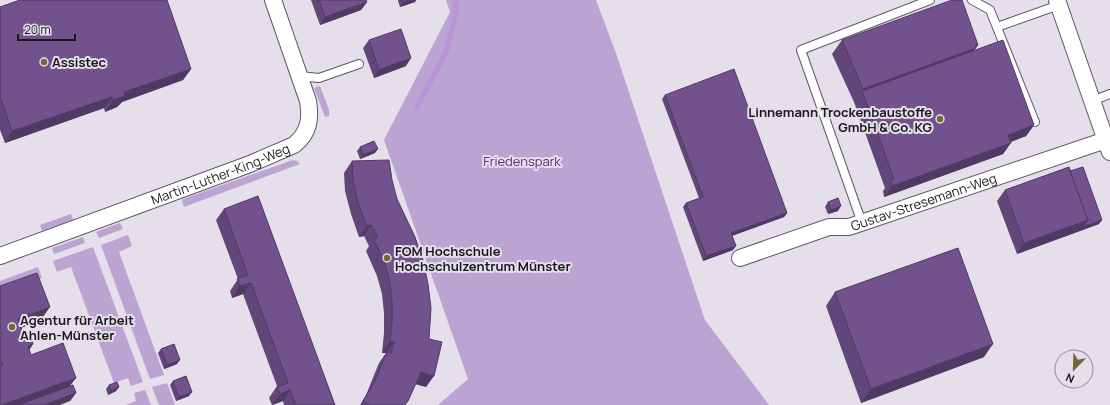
<svg xmlns="http://www.w3.org/2000/svg" width="1110" height="405" font-family="Manrope,sans-serif">
  <rect width="100%" height="100%" fill="#e5deeb"/>
  <g fill="#bca4d2">
    <path d="M446,0H596L617,56L705,320L769,405H438L468,379L384,140L450,12Z"/>
    <path d="M320,86L329,110V116L325,117L314,88Z"/>
    <path d="M293,160L297,161L300,164L184,207L182,201L183,199Z"/>
    <path d="M71,214L73,220L42,231L40,225Z"/>
    <path d="M120,223L123,229L99,238L96,232Z"/>
    <path d="M128,235L132,246L119,252L164,375L150,379L101,245Z"/>
    <path d="M83,237L85,243L54,254L52,248Z"/>
    <path d="M93,247L143,382L131,386L128,378L114,383L71,267L57,272L53,261Z"/>
    <path d="M38,267L42,278L0,293V281Z"/>
    <path d="M167,383L175,405H159L152,387Z"/>
    <path d="M145,390L151,405H126L136,401L134,393Z"/>
  </g>
  <g fill="none" stroke-linecap="round" stroke-linejoin="round">
    <path stroke="#b995d7" stroke-width="5.5" d="M417,107L446,52L455,19V0"/>
    <g stroke="#5e5864" stroke-width="10">
      <g id="lane">
        <path d="M972,0L990,10L1035,122"/>
        <path d="M997,27L1059,5"/>
        <path d="M300,76L319,78L359,64"/>
        <path d="M1092,101L1110,94"/>
        <path d="M862,223L801,50L930,0"/>
      </g>
    </g>
    <g stroke="#5e5864" stroke-width="18">
      <g id="street">
        <path d="M1057,0L1110,152"/>
        <path id="s1" d="M0,256L250,164L294,145C309,133 311,119 308,101L273,0"/>
        <path id="s2" d="M740,258L829,227H849L1106,140"/>
      </g>
    </g>
    <use href="#lane" stroke="#fff" stroke-width="8"/>
    <use href="#street" stroke="#fff" stroke-width="16"/>
  </g>
  <g fill="#634679">
    <path d="M311,0H366L367,2L361,10L320,25Z"/>
    <path d="M398,0H416L415,2L400,7L398,1Z"/>
    <path d="M0,7L191,69L183,80L122,102L117,107L105,112L104,108L5,143L0,130Z"/>
    <path d="M369,40L406,66L374,78L363,48Z"/>
    <path d="M842,40L978,45L974,50L1034,125L1026,136L1011,142L1003,154L884,197L883,191L885,188L854,102L832,54Z"/>
    <path d="M665,95L787,213L784,217L732,236L733,250L703,261L683,207L686,203L699,198L662,99Z"/>
    <path d="M360,147L375,153L360,159L357,151Z"/>
    <path d="M352,161L392,180L426,387L415,384L405,405H360L366,395L379,363L386,353H382L384,333V313L382,294L377,276L366,251L369,246L364,236L359,237L351,214L345,191L344,173Z"/>
    <path d="M1070,171L1099,224L1017,254L997,201L1005,190Z"/>
    <path d="M828,202L838,211L828,214L825,207Z"/>
    <path d="M224,209L335,405H284L283,401L272,405L269,398L277,386L243,294L232,298L230,291L238,279L216,220Z"/>
    <path d="M0,286L40,321L21,328L23,333L33,344L29,350L31,355L70,386L76,393L70,401L0,405Z"/>
    <path d="M835,292L984,357L861,403L826,306Z"/>
    <path d="M161,349L177,364L164,369L158,353Z"/>
    <path d="M173,381L189,396L176,401L170,385Z"/>
    <path d="M109,385L119,387L116,391L108,395L106,389Z"/>
  </g>
  <g fill="#503963">
    <path d="M410,0H416L415,2L400,7L403,3Z"/>
    <path d="M367,2L361,10L320,25L325,17Z"/>
    <path d="M978,45L966,61L862,91L863,89Z"/>
    <path d="M411,58L406,66L374,78L379,70Z"/>
    <path d="M191,69L183,80L122,102L117,107L105,112L113,100L124,92Z"/>
    <path d="M112,97L104,108L5,143L12,131Z"/>
    <path d="M1034,125L1026,136L1000,146L1008,135Z"/>
    <path d="M1011,143L1003,154L884,197L892,186Z"/>
    <path d="M378,149L375,153L360,159L363,155Z"/>
    <path d="M841,206L838,211L828,214L831,210Z"/>
    <path d="M787,213L784,217L728,237L731,233Z"/>
    <path d="M1088,220H1102L1099,224L1017,254L1024,243Z"/>
    <path d="M371,225L364,236L359,237L367,226Z"/>
    <path d="M736,246L733,250L703,261L706,256Z"/>
    <path d="M251,283L243,294L232,298L240,286Z"/>
    <path d="M50,307L40,321L8,332L18,319Z"/>
    <path d="M390,341L394,342L386,353H382Z"/>
    <path d="M33,344L24,358L28,346Z"/>
    <path d="M993,344L984,357L861,403L871,389Z"/>
    <path d="M180,360L177,364L164,369L167,365Z"/>
    <path d="M421,372L434,376L426,387L413,383Z"/>
    <path d="M76,378L66,391L29,405H2Z"/>
    <path d="M119,387L116,391L108,395L111,391Z"/>
    <path d="M290,390L283,401L272,405L280,394Z"/>
    <path d="M192,392L189,396L176,401L179,397Z"/>
    <path d="M76,393L70,401L60,405H44Z"/>
  </g>
  <g fill="#73518d" stroke="#503963">
    <path d="M20,0H167L191,69L124,92L125,96L113,100L112,97L12,131L1,99H0V7Z"/>
    <path d="M319,0H366L367,2L325,17Z"/>
    <path d="M402,0H410L403,3Z"/>
    <path d="M952,0H962L978,45L975,46L976,48L863,89L842,40Z"/>
    <path d="M401,29L411,58L379,70L369,40Z"/>
    <path d="M1003,40L1034,125L1008,135L1011,143L892,186L890,180L894,179L862,91Z"/>
    <path d="M734,69L787,213L731,233L736,246L706,256L686,203L703,197L665,95Z"/>
    <path d="M374,141L378,149L363,155L360,147Z"/>
    <path d="M389,160L392,180L397,199L415,237L423,260L428,284L431,308L429,339L442,342L434,376L421,372L408,401L405,405H369L363,401L374,383L387,352L391,353L394,342L390,341L392,322V302L390,283L385,264L374,240L378,237L371,225L367,226L358,203L353,180L352,161Z"/>
    <path d="M1069,167L1088,220L1024,243L1005,190Z"/>
    <path d="M1083,167L1102,220L1083,227L1088,220L1070,171Z"/>
    <path d="M258,196L335,405H296L290,390L280,394L277,387L288,383L251,283L240,286L237,279L248,275L224,209Z"/>
    <path d="M838,198L841,206L831,210L828,202Z"/>
    <path d="M958,248L993,344L871,389L835,292Z"/>
    <path d="M37,273L50,307L18,319L23,333L29,331L33,344L28,346L31,355L63,343L76,378L2,405H0V366L3,365L0,359V286Z"/>
    <path d="M174,344L180,360L167,365L161,349Z"/>
    <path d="M186,376L192,392L179,397L173,381Z"/>
    <path d="M117,382L119,387L111,391L109,385Z"/>
    <path d="M73,385L76,393L44,405H18Z"/>
  </g>
  <g fill="#716834" stroke="#e5deeb" stroke-width="1.5">
    <circle cx="44" cy="62" r="4"/>
    <circle cx="940" cy="119" r="4"/>
    <circle cx="387" cy="258" r="4"/>
    <circle cx="12" cy="327" r="4"/>
  </g>
  <g text-anchor="middle" dominant-baseline="central" stroke-width="4" stroke-linejoin="round" paint-order="stroke">
    <g font-size="13" font-weight="bold" fill="#1a171c" stroke="#e5deeb" text-anchor="start">
      <text x="52" y="62">Assistec</text>
      <text x="932" y="112" text-anchor="end">Linnemann Trockenbaustoffe<tspan x="932" dy="15">GmbH &amp; Co. KG</tspan></text>
      <text x="395" y="251">FOM Hochschule<tspan x="395" dy="15">Hochschulzentrum Münster</tspan></text>
      <text x="20" y="320">Agentur für Arbeit<tspan x="20" dy="15">Ahlen-Münster</tspan></text>
    </g>
    <g font-size="13" fill="#5a2d7a" stroke="#e5deeb">
      <text x="522" y="161">Friedenspark</text>
    </g>
    <g font-size="13" fill="#1a171c" stroke="#e5deeb">
      <text stroke="none"><textPath href="#s1" startOffset="235">Martin-Luther-King-Weg</textPath></text>
      <text stroke="none"><textPath href="#s2" startOffset="193">Gustav-Stresemann-Weg</textPath></text>
    </g>
  </g>
  <g transform="translate(1074 369) rotate(203)"><circle r="19" fill="#e5deeb" stroke="#948e98"/>
  <path d="M0-3L7 15L0 10L-7 15Z" fill="#716834"/>
  <text y="-6" font-size="11" font-weight="bold" text-anchor="middle" fill="#1a171c">N</text>
  </g>
  <path d="M18 34v6h57v-6" fill="none" stroke="#1a171c" stroke-width="2"/>
  <text x="24" y="34" font-size="12" fill="#1a171c" stroke="#e5deeb" stroke-width="3" paint-order="stroke">20 m</text>
</svg>
